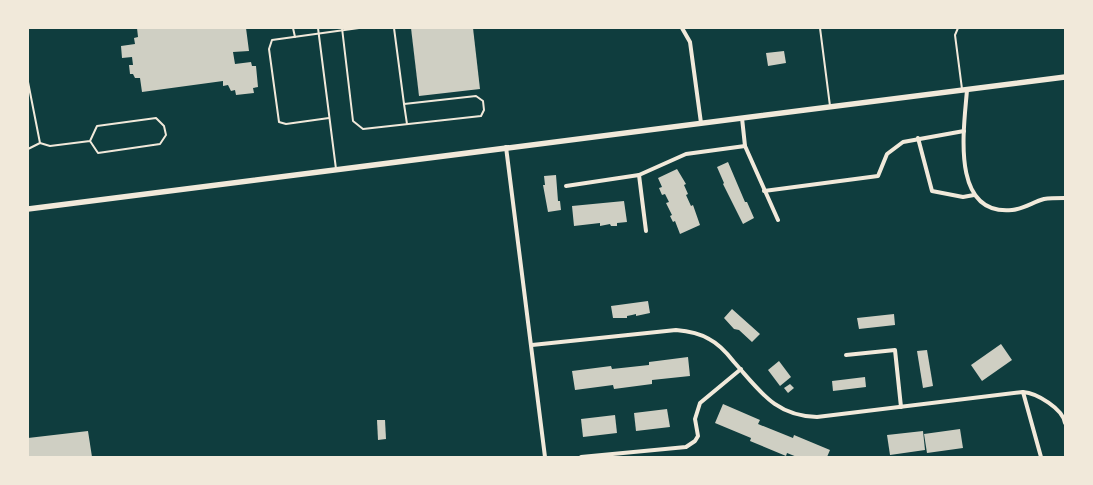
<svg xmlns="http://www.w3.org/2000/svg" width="1093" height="485" font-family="'Open Sans',sans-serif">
  <rect width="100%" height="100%" fill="#0f3d3e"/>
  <g fill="#cfcfc3">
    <path d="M137,28H246L249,51L233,52L235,64L251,62L252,66H256L258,87L253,88L254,93L236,95L235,90L231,91L228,85L223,86V81L142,92L140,78H135L133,74H130L129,65H133L132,57L122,58L121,46L135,44L134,38L138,37Z"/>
    <path d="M411,28H473L480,89L419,96Z"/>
    <path d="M784,51L786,63L768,66L766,53Z"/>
    <path d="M728,162L745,202H747L754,218L743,224L723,184L724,183L717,167Z"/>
    <path d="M677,169L686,184L684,185L688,194L686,195L691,206L693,205L700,225L680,234L675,221L673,222L670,216L672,215L666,203L669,202L665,194L662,195L659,188L662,187L658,178Z"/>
    <path d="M556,175L558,201H560L561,210L548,212L543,185H545L544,176Z"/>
    <path d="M624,201L627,222L617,223V226H611L610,224L600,226V223L574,226L572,206Z"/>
    <path d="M648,301L650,313L636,316V314L632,315L627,316V318H613L611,306Z"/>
    <path d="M732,309L760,334L752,342L739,330L734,329L724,318Z"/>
    <path d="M894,314L895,325L859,329L857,318Z"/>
    <path d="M1001,344L1012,360L982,381L971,365Z"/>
    <path d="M927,350L933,386L923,388L917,351Z"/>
    <path d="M688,357L690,376L652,380V384L614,389L613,385L575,390L572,371L611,366L612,369L649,365V362Z"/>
    <path d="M779,361L791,377L780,386L768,370Z"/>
    <path d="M865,377L866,387L833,391L832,381Z"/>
    <path d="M790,384L794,388L788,393L784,388Z"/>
    <path d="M723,404L760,420L758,424L793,438L794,435L830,450L827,457H797L787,453L786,456L750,441L751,438L715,423Z"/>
    <path d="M667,409L670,427L636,431L634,413Z"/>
    <path d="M615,415L617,433L583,437L581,419Z"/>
    <path d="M377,420H385L386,439L378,440Z"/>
    <path d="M960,429L963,448L927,453L924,434Z"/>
    <path d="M88,431L92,457H28V438Z"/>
    <path d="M923,431L925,450L890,455L887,435Z"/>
  </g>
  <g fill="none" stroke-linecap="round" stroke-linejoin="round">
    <g stroke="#f1e9da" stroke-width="2">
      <path d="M293,28L295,37"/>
      <path d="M318,28L336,169"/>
      <path d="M342,28L353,121L363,129L481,116L484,110L483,101L476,96L404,104L394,28"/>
      <path d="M820,28L830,106"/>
      <path d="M958,28L955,35L962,89"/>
      <path d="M28,82L40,143L28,149"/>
      <path d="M404,104L407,124"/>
      <path d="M329,118L286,124L279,122L269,49L272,40L359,28"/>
      <path d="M40,143L50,146L90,141L98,153L160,144L166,135L164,126L156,118L97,126L90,141"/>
    </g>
    <g stroke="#f1e9da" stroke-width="4">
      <path d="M682,28L690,42L701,123"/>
      <path d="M967,90C964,128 950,216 1012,210C1024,209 1033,202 1044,199C1050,198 1058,198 1065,198"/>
      <path d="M742,118L745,146L778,220"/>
      <path d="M918,138L932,191L963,197L974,195"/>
      <path d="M506,147L545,457"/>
      <path d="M639,175L646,231"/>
      <path d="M566,186L639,175L686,154L745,146"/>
      <path d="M764,191L878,176L887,154L903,142L964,131"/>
      <path d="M532,345L676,330C688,331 699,333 709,339C719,344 727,353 734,362C760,391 775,416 817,417L1023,392C1037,393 1063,409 1065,423"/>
      <path d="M846,355L895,350L901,407"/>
      <path d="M1023,392L1041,457"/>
      <path d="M581,457L686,447L695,441L698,436L695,419L700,403L741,369"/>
    </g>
    <path stroke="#f1e9da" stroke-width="5.5" d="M28,209L1065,77"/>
  </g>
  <rect width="1093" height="485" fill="none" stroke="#f1e9da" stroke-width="58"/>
</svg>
